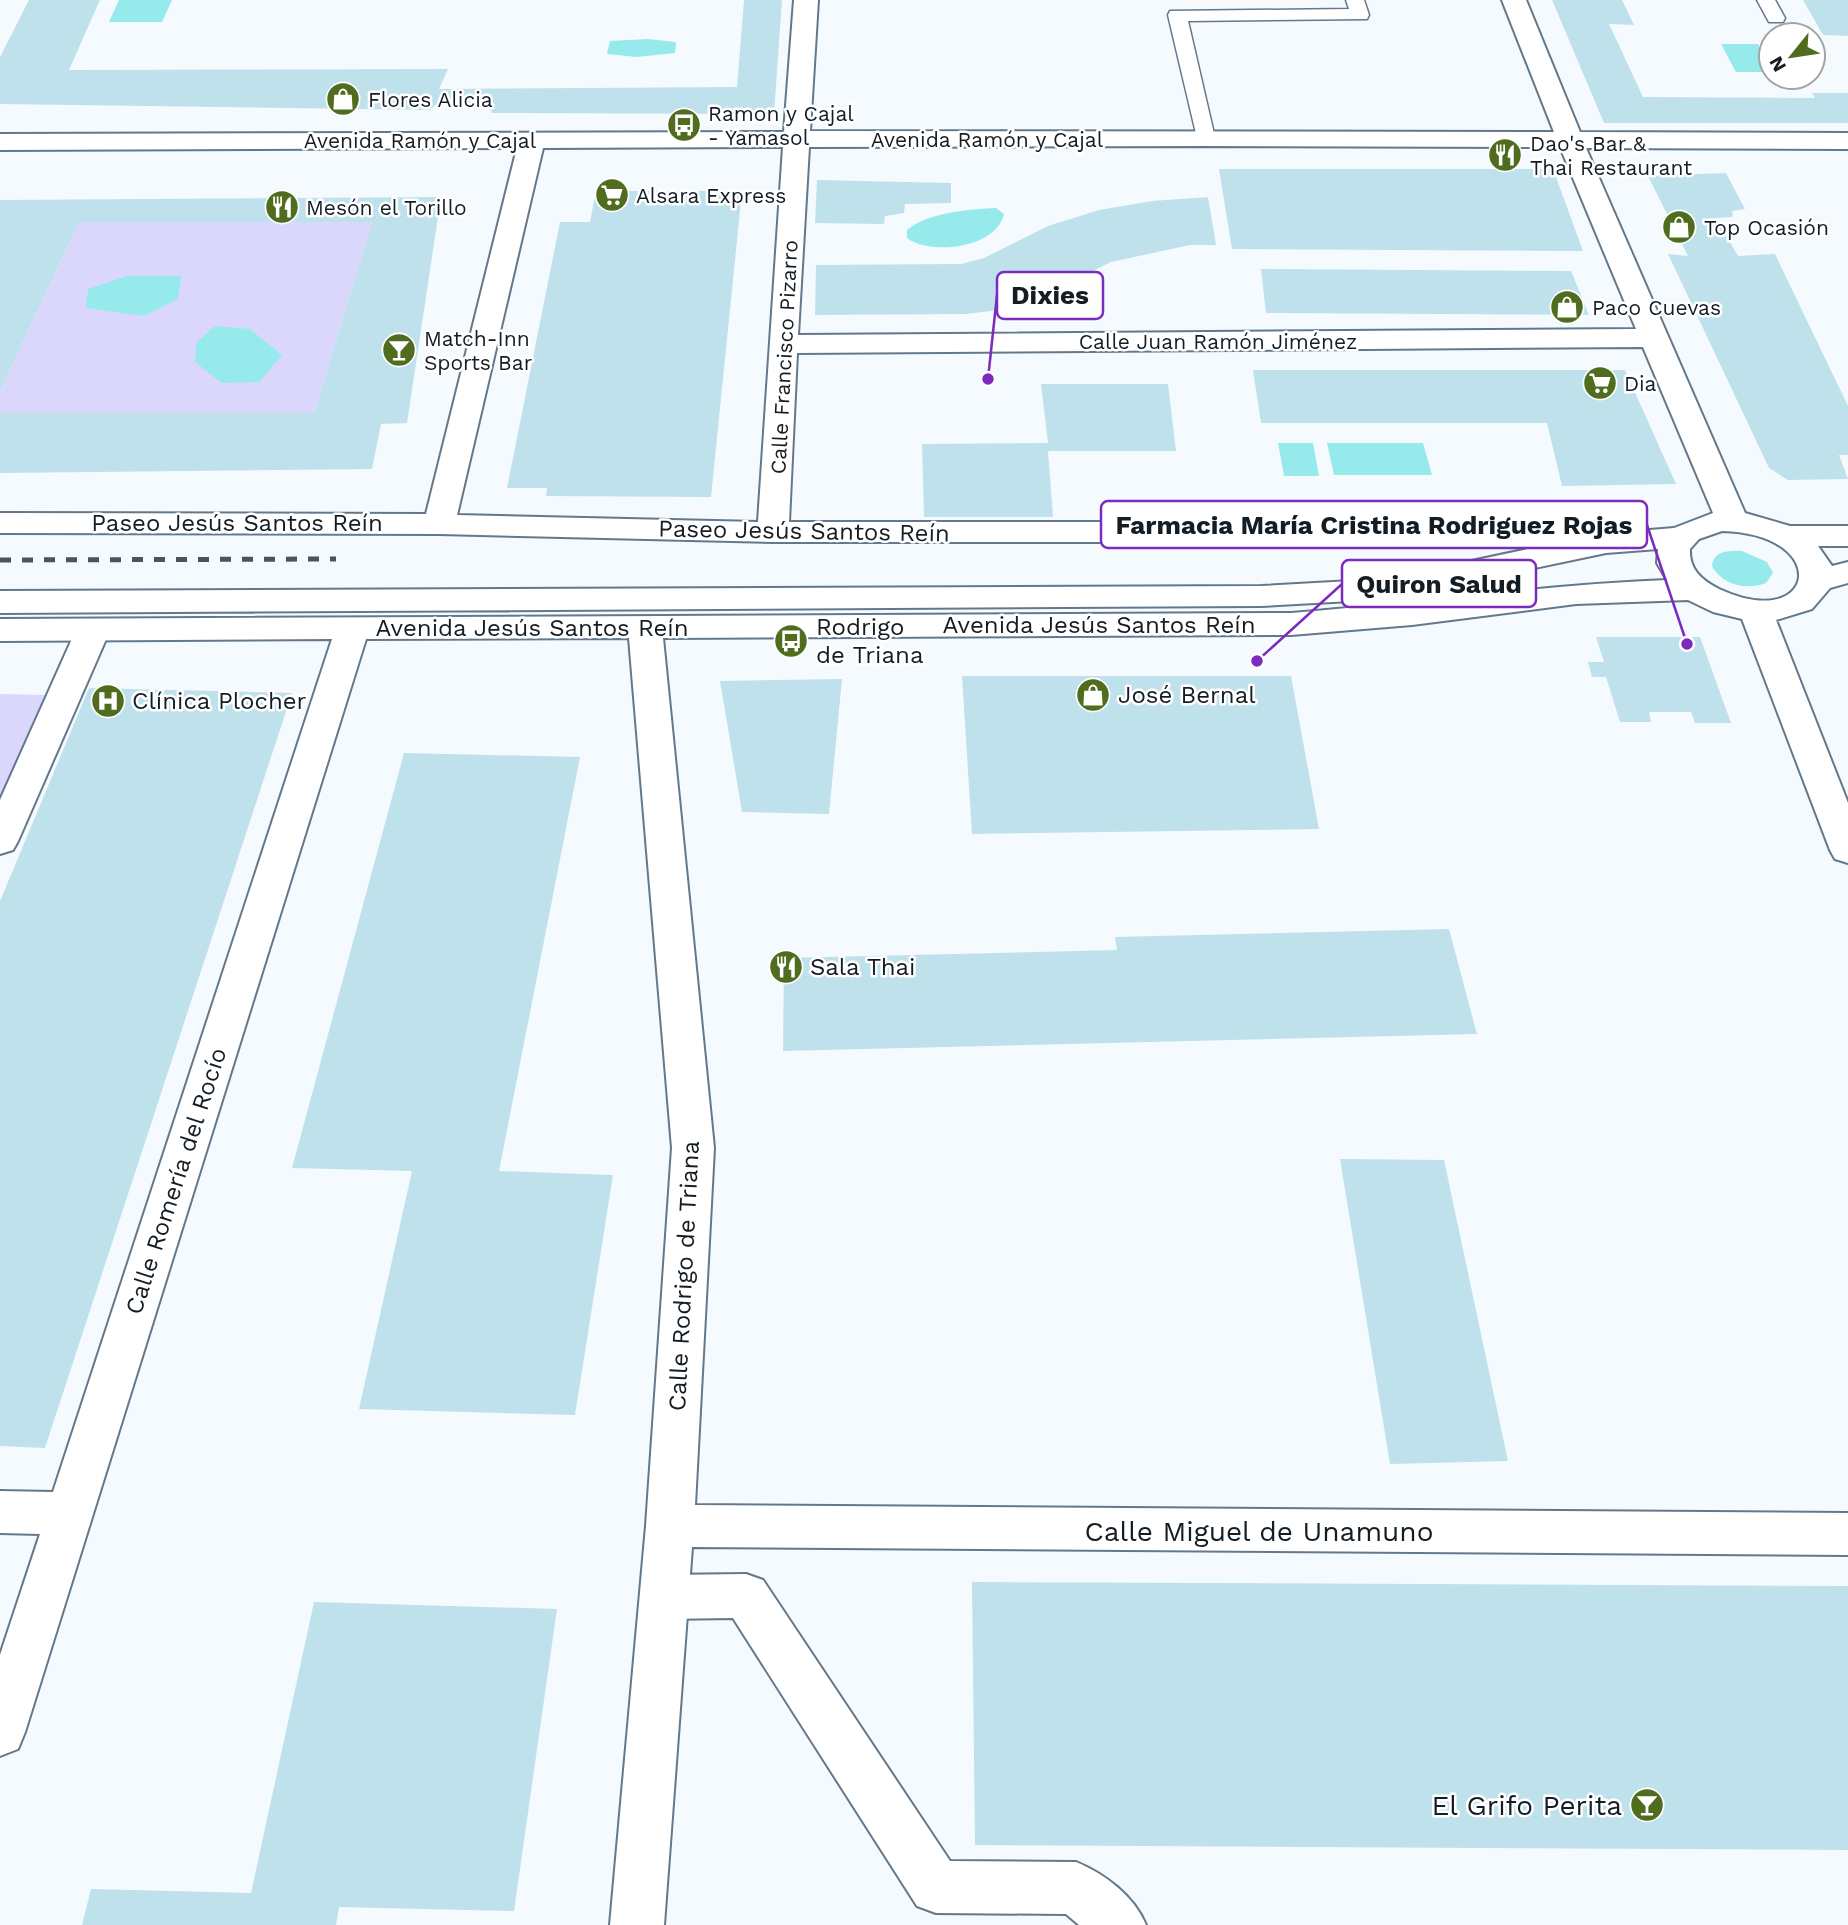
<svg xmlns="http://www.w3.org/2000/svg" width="1848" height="1925" font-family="'Work Sans',sans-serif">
  <rect width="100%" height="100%" fill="#f5fafe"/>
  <g fill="#dbd7fc">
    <path d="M79,222H372L314,413H0V392Z"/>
    <path d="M0,694L47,695L0,801Z"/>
  </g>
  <g fill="#96eaeb">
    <path d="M119,0H172L162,22H109Z"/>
    <path d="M648,39L676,42L675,53L637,57L607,54L610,41Z"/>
    <path d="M1721,44H1758L1771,72H1736Z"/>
    <path d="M996,208L1004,214C997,248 931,256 907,238V230C926,213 970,209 996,208Z"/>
    <path d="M127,276H181L178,299L144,316L86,308L88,289Z"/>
    <path d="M215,326L250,329L282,355L259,382L222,383L195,362L196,343Z"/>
    <path d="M1278,443H1313L1319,476H1284Z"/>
    <path d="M1327,443H1423L1432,475H1334Z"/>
    <path d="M1742,551L1767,562L1773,573L1766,583C1746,590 1723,586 1712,566C1713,551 1729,550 1742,551Z"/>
  </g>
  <g fill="#bfe1ec">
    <path d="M29,0H100L69,70L448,69L439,89L737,87L744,0H782L774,114L492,113L487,103L439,102L430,110L0,104V57Z"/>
    <path d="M1552,0H1622L1634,25L1609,24L1643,97L1815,98L1812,93H1848V123H1604Z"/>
    <path d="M1803,0H1848V36L1823,35Z"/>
    <path d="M1219,169H1553L1583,251L1232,249Z"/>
    <path d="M1726,173L1745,209L1732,211L1733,217L1716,218L1738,256L1775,254L1848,406V455H1839L1848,479L1788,480L1769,468L1668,254L1688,256L1648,176Z"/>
    <path d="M817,180L951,183V203L905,204L904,213L885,216L884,224L815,223Z"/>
    <path d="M596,191H742L711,497L546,496L547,488H507L560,222H590Z"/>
    <path d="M441,197L407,423L381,424L372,469L0,473V413H314L372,222H79L0,392V200Z"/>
    <path d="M1208,197L1216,245H1190L1111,262L1029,303L999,310L966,314L815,315L816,265L961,264L984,258L1048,226L1099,210L1152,201Z"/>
    <path d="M1261,269L1571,271L1589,315L1266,313Z"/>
    <path d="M1253,370H1625L1676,484L1562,486L1547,423H1261Z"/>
    <path d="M1041,384H1168L1176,451H1048L1053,517H924L922,444L1048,443Z"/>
    <path d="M1596,637H1700L1731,723H1695L1691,712H1649L1651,722H1620L1606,677H1592L1588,662H1604Z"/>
    <path d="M962,676H1291L1319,829L972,834Z"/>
    <path d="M842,679L829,814L742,812L720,681Z"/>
    <path d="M89,688L292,693L45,1448L0,1446V901Z"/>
    <path d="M404,753L580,757L499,1171L613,1175L575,1415L359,1409L412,1171L292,1168Z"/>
    <path d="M1449,929L1477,1034L783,1051L784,958L1117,950L1115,937Z"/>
    <path d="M1340,1159L1444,1160L1508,1461L1390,1464Z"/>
    <path d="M972,1582L1848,1586V1850L975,1845Z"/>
    <path d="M314,1602L557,1609L514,1911L339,1907L336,1925H82L91,1889L251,1893Z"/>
  </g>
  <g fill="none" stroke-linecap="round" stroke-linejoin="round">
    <g stroke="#63798b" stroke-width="3">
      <g id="service">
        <path d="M1346,0H1364L1369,15L1367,19L1188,21L1215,138L1212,142H1198L1168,15L1170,11L1349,9Z"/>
        <path d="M1757,0H1775L1785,18L1783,22H1769Z"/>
      </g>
    </g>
    <g stroke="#63798b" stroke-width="4">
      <g id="pedestrian">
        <path d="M93,619L105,622L110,630L18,841L13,850L0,854V800L76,630L81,622Z"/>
        <path d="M746,1574L763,1580L950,1861L1076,1862C1105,1874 1134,1896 1146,1925H1079L1066,1914L936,1913L917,1906L733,1618L664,1619L647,1613L640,1597L647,1581L664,1575Z"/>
      </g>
    </g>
    <g stroke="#63798b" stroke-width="4">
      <path id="minor" d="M794,0H818L810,131L1554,132L1502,0H1526L1580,132L1848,133V149L1586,148L1745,513L1790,526H1848V546H1818L1832,566L1848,562V583L1830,588L1812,609L1776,620L1848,803V863L1835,859L1830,850L1742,619L1713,612L1688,600L1576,604L1412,625L1291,635L663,638L714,1148L695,1505L1848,1513V1555L692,1547L664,1925H610L646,1526L672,1148L629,638L366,639L25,1732L18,1749L0,1756V1655L40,1534L0,1533V1491L53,1492L332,639L0,641V619L1291,613C1417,603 1541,585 1667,580L1657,563L1658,549L1606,553L1387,599L1261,606L0,613V591L1261,586L1387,579L1556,543L1527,538L1205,542H773L439,534L0,533V513L426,514L517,148L0,150V134L784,132ZM1205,146L1560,147L1636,329L798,335L809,147ZM783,147L758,522L457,515L543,148ZM1643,347L1713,513L1674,528L1602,534L1527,518L1205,522H789L797,353ZM1722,531C1834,534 1816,634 1719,589C1701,580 1689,569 1690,549L1699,539Z"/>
    </g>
    <use href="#service" fill="#fff" fill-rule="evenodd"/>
    <use href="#pedestrian" fill="#fff" fill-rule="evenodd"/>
    <use href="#minor" fill="#fff" fill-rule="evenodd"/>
    <path stroke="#4c545a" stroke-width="5" stroke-dasharray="11 11" stroke-linecap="butt" d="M0,560L336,559"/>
  </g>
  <defs>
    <g id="shop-disc" transform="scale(1.75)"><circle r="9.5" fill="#506c1f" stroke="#fff"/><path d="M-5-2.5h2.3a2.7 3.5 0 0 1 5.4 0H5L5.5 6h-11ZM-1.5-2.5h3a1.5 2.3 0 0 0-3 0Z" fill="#fff"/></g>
    <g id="bus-disc" transform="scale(1.75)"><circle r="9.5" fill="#506c1f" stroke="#fff"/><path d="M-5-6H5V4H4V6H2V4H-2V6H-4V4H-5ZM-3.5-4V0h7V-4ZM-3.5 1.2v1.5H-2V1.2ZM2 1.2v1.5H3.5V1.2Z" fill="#fff"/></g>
    <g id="restaurant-disc" transform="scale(1.75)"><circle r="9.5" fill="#506c1f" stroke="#fff"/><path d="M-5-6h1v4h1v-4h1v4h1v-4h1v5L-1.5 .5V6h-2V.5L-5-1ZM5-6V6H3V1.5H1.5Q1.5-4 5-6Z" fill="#fff"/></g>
    <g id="supermarket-disc" transform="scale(1.75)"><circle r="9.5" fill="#506c1f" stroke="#fff"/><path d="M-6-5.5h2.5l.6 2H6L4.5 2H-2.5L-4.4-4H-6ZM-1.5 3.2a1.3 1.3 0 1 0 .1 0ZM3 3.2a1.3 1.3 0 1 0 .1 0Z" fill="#fff"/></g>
    <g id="bar-disc" transform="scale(1.75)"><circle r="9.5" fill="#506c1f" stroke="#fff"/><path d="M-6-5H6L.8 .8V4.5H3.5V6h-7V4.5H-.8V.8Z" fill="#fff"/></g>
    <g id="hospital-disc" transform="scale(1.75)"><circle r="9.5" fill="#506c1f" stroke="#fff"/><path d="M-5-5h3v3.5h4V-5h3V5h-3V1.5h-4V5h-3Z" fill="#fff"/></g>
  </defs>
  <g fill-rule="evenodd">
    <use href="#shop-disc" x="343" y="99"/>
    <use href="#bus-disc" x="684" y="125"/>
    <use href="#restaurant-disc" x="1505" y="155"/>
    <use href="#supermarket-disc" x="612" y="195"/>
    <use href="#restaurant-disc" x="282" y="207"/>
    <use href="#shop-disc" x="1679" y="227"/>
    <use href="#shop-disc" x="1567" y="307"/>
    <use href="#bar-disc" x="399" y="350"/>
    <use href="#supermarket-disc" x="1600" y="383"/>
    <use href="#bus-disc" x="791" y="641"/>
    <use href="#shop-disc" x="1093" y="695"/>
    <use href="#hospital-disc" x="108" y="701"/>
    <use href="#restaurant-disc" x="786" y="967"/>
    <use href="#bar-disc" x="1647" y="1805"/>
  </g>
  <g text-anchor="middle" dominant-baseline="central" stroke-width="5" stroke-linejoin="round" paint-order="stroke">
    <g font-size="21" fill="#141d24" stroke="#fff" text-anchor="start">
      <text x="368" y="99">Flores Alicia</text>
      <text x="708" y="113">Ramon y Cajal<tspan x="708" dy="24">- Yamasol</tspan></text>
      <text x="1530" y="143">Dao's Bar &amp;<tspan x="1530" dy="24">Thai Restaurant</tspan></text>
      <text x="636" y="195">Alsara Express</text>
      <text x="306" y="207">Mesón el Torillo</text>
      <text x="1704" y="227">Top Ocasión</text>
      <text x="1592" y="307">Paco Cuevas</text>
      <text x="424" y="338">Match-Inn<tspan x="424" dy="24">Sports Bar</tspan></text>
      <text x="1624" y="383">Dia</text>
    </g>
    <g font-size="21" fill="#141d24" stroke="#fff">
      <text x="987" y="139">Avenida Ramón y Cajal</text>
      <text x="420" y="140">Avenida Ramón y Cajal</text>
      <text x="1218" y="341">Calle Juan Ramón Jiménez</text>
      <text transform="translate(784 357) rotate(-87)">Calle Francisco Pizarro</text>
    </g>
    <g font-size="24" fill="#141d24" stroke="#fff">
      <text x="237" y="523">Paseo Jesús Santos Reín</text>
      <text transform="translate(804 531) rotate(1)">Paseo Jesús Santos Reín</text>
      <text x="1099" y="625">Avenida Jesús Santos Reín</text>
      <text x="532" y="628">Avenida Jesús Santos Reín</text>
      <text transform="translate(176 1181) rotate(-72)">Calle Romería del Rocío</text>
      <text transform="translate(684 1276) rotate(-87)">Calle Rodrigo de Triana</text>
    </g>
    <g font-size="24" fill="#141d24" stroke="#fff" text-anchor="start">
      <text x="816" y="627">Rodrigo<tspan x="816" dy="28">de Triana</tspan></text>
      <text x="1118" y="695">José Bernal</text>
      <text x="132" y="701">Clínica Plocher</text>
      <text x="810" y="967">Sala Thai</text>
    </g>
    <g font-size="28" fill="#141d24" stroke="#fff">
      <text x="1259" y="1531">Calle Miguel de Unamuno</text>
    </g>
    <g font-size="28" fill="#141d24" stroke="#fff" text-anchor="end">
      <text x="1622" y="1805">El Grifo Perita</text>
    </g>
  </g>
  <path fill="none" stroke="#7b2cbf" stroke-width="2.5" d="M988 379L997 295M1687 644L1647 525M1257 661L1342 584"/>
  <g fill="#7b2cbf" stroke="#fff" stroke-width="2.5">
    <circle cx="988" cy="379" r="7"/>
    <circle cx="1687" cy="644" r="7"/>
    <circle cx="1257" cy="661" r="7"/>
  </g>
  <g fill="#fff" stroke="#7b2cbf" stroke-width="2.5">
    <rect x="997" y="272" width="106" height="47" rx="7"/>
    <rect x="1101" y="501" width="546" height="47" rx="7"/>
    <rect x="1342" y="560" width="194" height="47" rx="7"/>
  </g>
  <g font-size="26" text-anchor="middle" font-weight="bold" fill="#141d24">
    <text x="1050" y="304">Dixies</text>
    <text x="1374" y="534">Farmacia María Cristina Rodriguez Rojas</text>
    <text x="1439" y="593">Quiron Salud</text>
  </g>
  <g transform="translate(1792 56) rotate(240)"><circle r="33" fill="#ffffff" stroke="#a1a5a7" stroke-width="2"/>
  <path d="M0-5L12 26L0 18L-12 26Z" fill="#506c1f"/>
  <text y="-10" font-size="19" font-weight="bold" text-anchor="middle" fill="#141d24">N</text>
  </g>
</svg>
